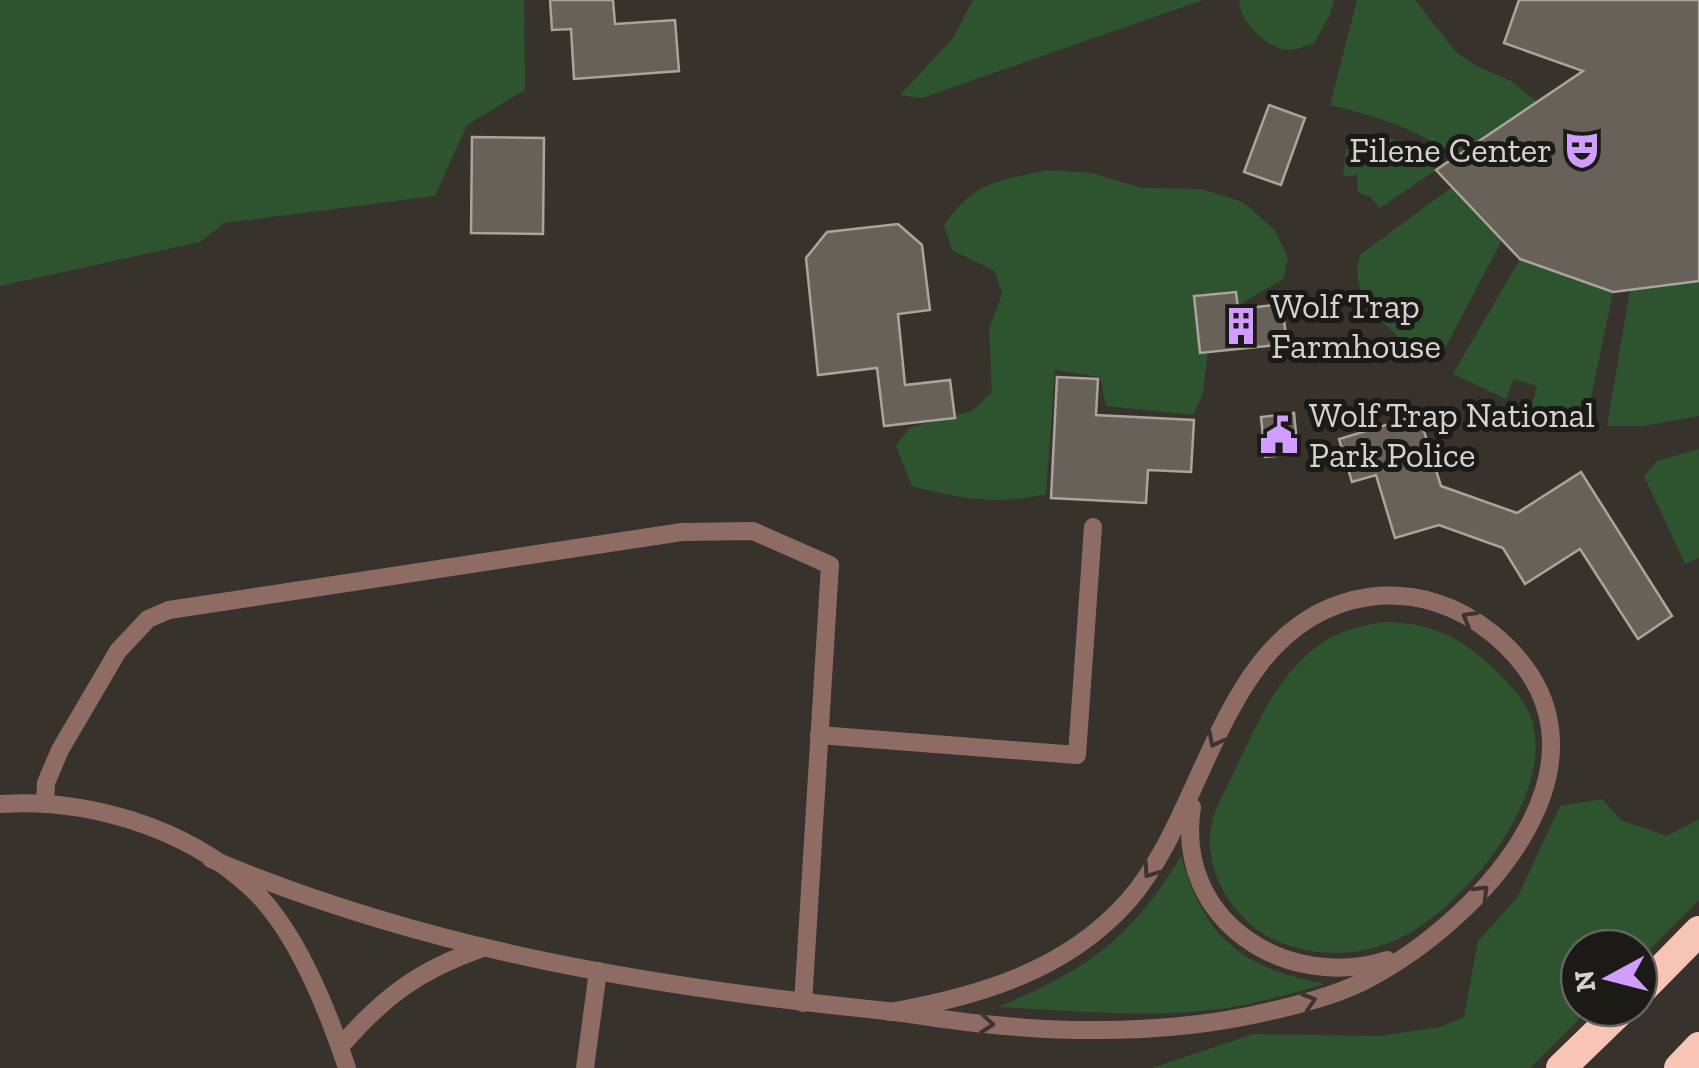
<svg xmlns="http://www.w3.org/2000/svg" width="1699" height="1068" font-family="'Zilla Slab',serif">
  <rect width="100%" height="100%" fill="#37322b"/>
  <g fill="#2e542f">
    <path d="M0,0H524L525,90L467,125L435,196L224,223L200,242L0,286Z"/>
    <path d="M973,0H1203L922,98L900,95L953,38Z"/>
    <path d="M1239,0H1334L1330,15L1314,43C1307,45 1297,50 1289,50C1268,50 1239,21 1239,0Z"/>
    <path d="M1357,0H1415L1456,52L1478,67L1511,81L1537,102L1456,156C1414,128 1379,117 1330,105Z"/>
    <path d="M1371,134C1396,136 1418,152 1436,170L1380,208L1370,197L1358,192L1357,175L1343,176L1346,149Z"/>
    <path d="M1048,170L1092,173L1142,188L1201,189L1243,202L1275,230L1288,258L1283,279L1217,318L1209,340L1203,394L1193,415L1106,406L1100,377L1055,370L1046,494C997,505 960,499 912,486L896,446L909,428L972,411L992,392L989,329L1002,294L995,271L952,250L944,225C975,181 998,181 1048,170Z"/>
    <path d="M1452,187L1502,240L1436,365C1404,344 1341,297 1361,254Z"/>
    <path d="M1520,259L1613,292L1586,421L1531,409L1537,386L1514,379L1506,399L1453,374Z"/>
    <path d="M1699,281V416L1644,426H1607L1630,290Z"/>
    <path d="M1699,449V558L1685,564L1644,476L1657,461Z"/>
    <path d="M1385,622C1431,623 1459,636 1493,668C1506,681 1523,697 1530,715C1560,791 1465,906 1402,937C1362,957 1317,958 1277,941C1235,923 1201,870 1212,823C1215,807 1226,790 1233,774C1254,730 1275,678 1315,648C1336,631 1359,626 1385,622Z"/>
    <path d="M1602,799L1621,820L1667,836L1699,819V900L1639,960V948H1579V1008H1590L1530,1068H1152L1253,1034L1380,1036L1440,1027L1464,1017L1478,941L1517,898L1560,806Z"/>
    <path d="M1181,856C1205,938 1241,968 1325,984C1290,994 1256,1004 1220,1009C1146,1018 1071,1011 998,1007C1087,970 1131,939 1181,856Z"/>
  </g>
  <g fill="#676159" stroke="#aba49c" stroke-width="2.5">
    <path d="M550,0H613L615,24L675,20L679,71L574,79L571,29L552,30Z"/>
    <path d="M1519,0H1699V281L1613,292L1520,259L1436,170L1583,71L1504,43Z"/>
    <path d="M1269,105L1305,118L1281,185L1244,172Z"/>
    <path d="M472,137L544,138L543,234L471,233Z"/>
    <path d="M898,224L922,245L930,310L898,314L905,385L950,380L955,418L884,426L877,368L818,375L806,258L827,232Z"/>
    <path d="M1236,292L1238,309L1282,304L1287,344L1200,353L1194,296Z"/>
    <path d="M1057,377L1098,379L1096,415L1194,420L1191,472L1148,470L1146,503L1051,498Z"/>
    <path d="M1294,413L1298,454L1265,457L1261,417Z"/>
    <path d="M1419,415L1441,486L1517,513L1581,472L1672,616L1638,639L1580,549L1525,584L1503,548L1439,525L1395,538L1376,475L1352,482L1339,439Z"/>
  </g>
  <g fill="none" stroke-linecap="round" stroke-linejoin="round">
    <g stroke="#8f6c63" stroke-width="18">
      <path d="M819,735L1077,755L1093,527"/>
      <path d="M0,804C87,798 184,827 249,886C295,927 328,1011 347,1068"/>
      <path d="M45,804L46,783L60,750L118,651L148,619L169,610L682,532L753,531L830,565L803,1003"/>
      <path d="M1192,807C1174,920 1286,992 1387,960"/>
      <path d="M211,859C430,951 652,987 887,1011C919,1015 952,1021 984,1024C1080,1034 1182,1033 1275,1010C1306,1003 1340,994 1368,979C1484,918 1636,752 1493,634C1458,605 1414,591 1369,597C1222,618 1210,808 1128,901C1066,971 979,996 890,1012"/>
      <path d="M340,1047C382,998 419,970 480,949"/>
      <path d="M585,1068L598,971"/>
    </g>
    <g stroke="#f7c4b6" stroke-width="30">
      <path d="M1639,992L1699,931"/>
      <path d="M1561,1068L1623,1008"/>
      <path d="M1679,1068L1699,1047"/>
    </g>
  </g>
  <defs><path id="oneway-chevron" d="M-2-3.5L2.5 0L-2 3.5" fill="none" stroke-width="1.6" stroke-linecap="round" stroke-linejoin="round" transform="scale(2.5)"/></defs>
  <g stroke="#3e332e">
    <use href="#oneway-chevron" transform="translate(1469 618) rotate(-150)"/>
    <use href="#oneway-chevron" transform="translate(1215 740) rotate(117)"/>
    <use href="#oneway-chevron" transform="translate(1150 871) rotate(125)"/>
    <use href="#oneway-chevron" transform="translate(1482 892) rotate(-45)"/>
    <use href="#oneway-chevron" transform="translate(1309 1001) rotate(-17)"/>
    <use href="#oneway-chevron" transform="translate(987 1024) rotate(5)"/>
  </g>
  <defs>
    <g id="theatre-bare" transform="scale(3)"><path d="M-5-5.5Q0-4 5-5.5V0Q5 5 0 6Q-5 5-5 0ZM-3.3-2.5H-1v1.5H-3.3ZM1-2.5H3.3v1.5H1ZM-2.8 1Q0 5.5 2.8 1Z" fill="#d19dfe" stroke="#1c1a17" stroke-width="2.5" paint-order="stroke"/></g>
    <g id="building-bare" transform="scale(3)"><path d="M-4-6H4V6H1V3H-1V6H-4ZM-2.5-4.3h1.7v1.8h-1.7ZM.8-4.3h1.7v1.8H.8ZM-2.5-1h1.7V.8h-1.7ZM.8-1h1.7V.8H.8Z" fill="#d19dfe" stroke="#1c1a17" stroke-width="2.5" paint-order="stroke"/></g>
    <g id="civic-bare" transform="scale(3)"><path d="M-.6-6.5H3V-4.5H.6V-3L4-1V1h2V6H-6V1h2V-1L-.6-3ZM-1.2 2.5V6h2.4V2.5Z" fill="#d19dfe" stroke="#1c1a17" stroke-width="2.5" paint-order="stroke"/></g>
  </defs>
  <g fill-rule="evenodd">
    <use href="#theatre-bare" x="1582" y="150"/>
    <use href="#building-bare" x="1241" y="326"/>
    <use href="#civic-bare" x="1279" y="435"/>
  </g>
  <g text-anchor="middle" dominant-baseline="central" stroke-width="10" stroke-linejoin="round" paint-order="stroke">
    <g font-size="35" fill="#d6d2ce" stroke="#1c1a17" text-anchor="start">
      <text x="1552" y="150" text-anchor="end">Filene Center</text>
      <text x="1271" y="306">Wolf Trap<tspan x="1271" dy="40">Farmhouse</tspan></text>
      <text x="1309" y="415">Wolf Trap National<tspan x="1309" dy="40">Park Police</tspan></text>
    </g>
  </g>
  <g transform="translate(1609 978) rotate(263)"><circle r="48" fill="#1c1a17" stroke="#666460" stroke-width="2.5"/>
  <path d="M0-8L18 38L0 25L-18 38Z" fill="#d19dfe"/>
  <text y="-15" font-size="28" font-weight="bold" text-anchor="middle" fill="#d6d2ce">N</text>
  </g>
</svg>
